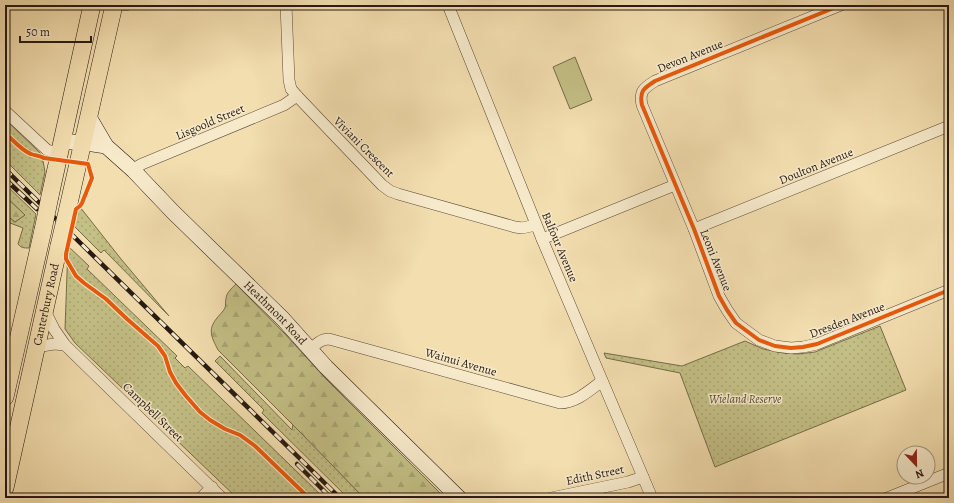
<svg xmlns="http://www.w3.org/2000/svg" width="954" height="503" font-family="Alegreya,serif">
  <defs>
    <pattern id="grass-dots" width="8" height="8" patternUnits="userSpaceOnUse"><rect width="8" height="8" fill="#c3bf85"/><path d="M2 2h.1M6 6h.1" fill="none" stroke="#a7a472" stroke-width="1.8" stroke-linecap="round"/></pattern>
    <pattern id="forest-firs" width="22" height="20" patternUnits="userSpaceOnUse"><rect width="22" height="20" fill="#c3bf85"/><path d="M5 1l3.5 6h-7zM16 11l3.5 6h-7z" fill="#a7a472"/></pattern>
  </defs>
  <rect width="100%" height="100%" fill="#f3deaf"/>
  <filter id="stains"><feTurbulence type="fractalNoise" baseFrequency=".005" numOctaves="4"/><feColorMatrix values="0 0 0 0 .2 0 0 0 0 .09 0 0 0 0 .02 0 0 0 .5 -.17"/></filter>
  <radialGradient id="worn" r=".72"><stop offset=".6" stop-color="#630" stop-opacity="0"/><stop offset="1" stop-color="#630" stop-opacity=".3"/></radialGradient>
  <g fill="url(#grass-dots)" stroke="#746c4b">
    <path d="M5,119L42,155L45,172L40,195L5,160Z"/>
    <path d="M5,184L36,214L29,248C24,248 21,248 18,244L23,228L5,221V214L15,222L25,215L5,196Z"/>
    <path d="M80,207L121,259L169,316L104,250L101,253L73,225L76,210Z"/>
    <path d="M68,246L89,266L87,269L177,356L175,358L185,368L188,366L324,498H237L75,343L65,329Z"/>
    <path d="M880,326L906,390L715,467L680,373L606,358L604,353L682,366L745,341L763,349L783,353L798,354L815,352Z"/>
    <path d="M220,356L292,430L293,424L364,498H348L262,413L264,410L215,361Z"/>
  </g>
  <g fill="url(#forest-firs)" stroke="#746c4b">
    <path d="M5,196L25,215L15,222L5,214Z"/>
    <path d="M236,284L285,334L326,379L445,498H364L299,431L218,350C212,338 207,330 217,318C219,315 223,312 225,308C226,305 225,302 226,299C226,293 232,288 236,284Z"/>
  </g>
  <path fill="#c3bf85" stroke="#746c4b" d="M575,57L592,100L570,109L553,67Z"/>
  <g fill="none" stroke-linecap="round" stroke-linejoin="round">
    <g stroke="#594a38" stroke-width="12">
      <g id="street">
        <path d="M124,5H126"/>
        <path d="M286,5L289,80L291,89L297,96L382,185L390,191L398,194L515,227L522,228L536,225"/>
        <path d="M448,5L542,239L652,498"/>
        <path d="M841,5L655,81C644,88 639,91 642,105L694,229L719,296L727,310L736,323L759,340L775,346L791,348L803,347L817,344L949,290"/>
        <path d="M5,111L47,150L59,153"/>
        <path d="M134,171L137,167L142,164L284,105L297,96"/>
        <path d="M694,229L949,126"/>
        <path d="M542,239L675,185"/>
        <path d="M45,311L54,329L65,345L222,498"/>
        <path d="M36,347L54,344L65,345"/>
        <path d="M310,350C316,344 321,339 329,339L560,403C576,403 590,390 602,381"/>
        <path d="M201,498L212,487"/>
        <path d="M551,498L628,482L643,477"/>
        <path d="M887,498L949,473"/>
      </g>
    </g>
    <g stroke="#261911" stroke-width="16">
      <g id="secondary">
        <path d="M89,117L106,146"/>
        <path id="s1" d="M62,141L93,144L106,146L134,171L173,212L283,319L326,367L459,498"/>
      </g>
    </g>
    <g stroke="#261911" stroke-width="18">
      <g id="primary">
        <path d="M50,196L92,5"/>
        <path d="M67,212L114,5"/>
        <path d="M5,397L43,230"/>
        <path id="s2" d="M5,488L59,246"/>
      </g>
    </g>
    <use href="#street" stroke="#f7eacb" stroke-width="11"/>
    <use href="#secondary" stroke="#f7eacb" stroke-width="15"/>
    <use href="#primary" stroke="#f3deaf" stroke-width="17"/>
    <g stroke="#261911" stroke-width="4.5">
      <g id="rail">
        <path d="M5,169L340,498"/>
        <path d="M5,179L37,209"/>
        <path d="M297,464L331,498"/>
      </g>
    </g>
    <use href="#rail" stroke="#f7eacb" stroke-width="3" stroke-dasharray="9" stroke-linecap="butt"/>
    <g stroke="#261911" stroke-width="18" stroke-linecap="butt">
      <g id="primary-bridge">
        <path d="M43,230L50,196"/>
        <path d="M59,246L67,212"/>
      </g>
    </g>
    <use href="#primary-bridge" stroke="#f3deaf" stroke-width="17"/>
    <g stroke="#f7eacb" stroke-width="6">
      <g id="cycleway">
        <path d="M841,5L655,81C644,88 639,91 642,105L694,229L719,296L727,310L736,323L759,340L775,346L791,348L803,347L817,344L949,290"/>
        <path d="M5,133C12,139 22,151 31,154C36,156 39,155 44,158L88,164L92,178L82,203L80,206L76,209L66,254V259L76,276L84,283L106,299L127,319L158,346L165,356L170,372L176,383L186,396L200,412L210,420L225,429L240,435L255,446L309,498"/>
      </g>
    </g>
    <use href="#cycleway" stroke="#e8590c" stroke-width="4"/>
  </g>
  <g text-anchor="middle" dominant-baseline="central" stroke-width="3" stroke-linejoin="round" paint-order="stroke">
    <g font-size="12" fill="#261911" stroke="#f7eacb">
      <text transform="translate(690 56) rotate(-22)">Devon Avenue</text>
      <text transform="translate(210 122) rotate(-23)">Lisgoold Street</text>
      <text transform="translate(364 147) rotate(45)">Viviani Crescent</text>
      <text transform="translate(816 166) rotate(-22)">Doulton Avenue</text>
      <text transform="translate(560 247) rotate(67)">Balfour Avenue</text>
      <text transform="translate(716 260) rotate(68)">Leoni Avenue</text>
      <text stroke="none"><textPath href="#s2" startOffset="188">Canterbury Road</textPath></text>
      <text stroke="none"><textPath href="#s1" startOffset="282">Heathmont Road</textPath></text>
      <text transform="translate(847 320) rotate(-21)">Dresden Avenue</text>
      <text transform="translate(461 362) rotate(16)">Wainui Avenue</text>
      <text transform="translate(153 412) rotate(44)">Campbell Street</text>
      <text transform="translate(595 475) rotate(-12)">Edith Street</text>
    </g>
    <g font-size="12" font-style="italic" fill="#554b34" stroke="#f7eacb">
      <text x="745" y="399">Wieland Reserve</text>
    </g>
  </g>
  <rect width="954" height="503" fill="none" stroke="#f3deaf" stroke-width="20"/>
  <rect x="6" y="6" width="942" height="491" fill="none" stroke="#261911" stroke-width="2"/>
  <rect x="10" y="10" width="934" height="483" fill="none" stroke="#261911"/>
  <g transform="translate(916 465) rotate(158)"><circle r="19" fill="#f7eacb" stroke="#a39681"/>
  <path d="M0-3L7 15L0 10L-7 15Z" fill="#8f2418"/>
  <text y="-6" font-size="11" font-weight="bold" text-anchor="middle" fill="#261911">N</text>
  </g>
  <path d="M20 36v6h71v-6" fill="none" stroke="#261911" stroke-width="2"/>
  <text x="26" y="36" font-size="12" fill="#261911" stroke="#f7eacb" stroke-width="3" paint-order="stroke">50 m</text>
  <rect width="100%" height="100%" filter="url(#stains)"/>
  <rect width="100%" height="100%" fill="url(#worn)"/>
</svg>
